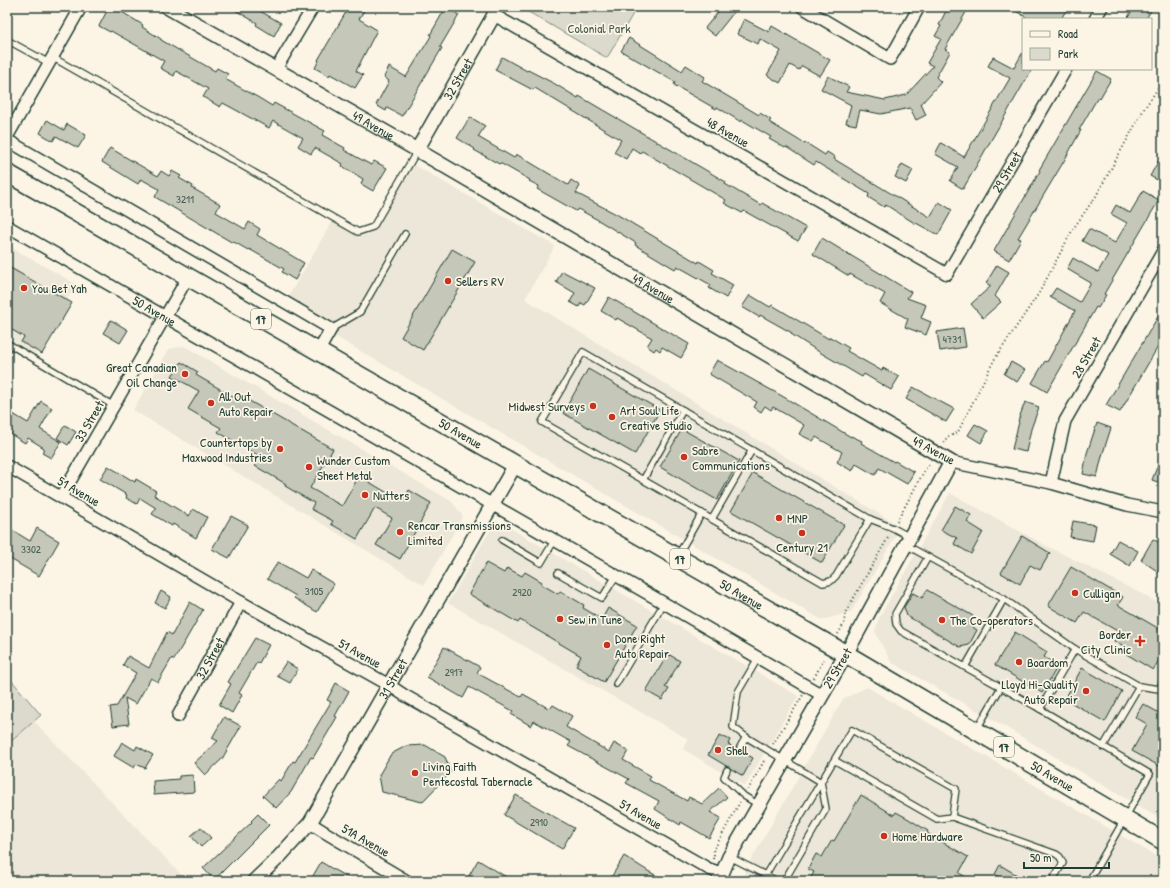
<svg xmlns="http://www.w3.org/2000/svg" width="1170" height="888" font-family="'Patrick Hand',sans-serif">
  <rect width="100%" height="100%" fill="#fcf5e5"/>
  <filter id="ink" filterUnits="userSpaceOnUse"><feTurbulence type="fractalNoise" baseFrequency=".025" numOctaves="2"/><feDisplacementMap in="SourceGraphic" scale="8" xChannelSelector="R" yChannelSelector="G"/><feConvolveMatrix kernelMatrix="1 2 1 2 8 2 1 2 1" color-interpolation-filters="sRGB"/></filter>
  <g filter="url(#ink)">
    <g fill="#ece7d8">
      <path d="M411,163L555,246L525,299L901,527L851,612L822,620L283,306L333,220L357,234L373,229Z"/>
      <path d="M7,245L76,284L36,354L7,337Z"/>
      <path d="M184,346L451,501L463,516L424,585L133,410L169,349Z"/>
      <path d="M950,493L1045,545L1142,594L1163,606L1162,820L995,721L891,662L875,632L879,618Z"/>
      <path d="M496,520L798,696L745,786L683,749L688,739L448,603Z"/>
      <path d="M867,687L1163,860V881H741L751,860L843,699Z"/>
      <path d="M34,721L187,881H7V745Z"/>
    </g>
    <g fill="#dcdacc" stroke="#7e8c80">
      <path d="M520,7H637L607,58Z"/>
      <path d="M7,675L41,715L7,745Z"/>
    </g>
    <g fill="#c5c7b9" stroke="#1f3d34">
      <path d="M109,7H113L122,12L143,25L142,27L161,39V40L215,71L217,68L228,74L225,79L259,98L272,106L274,103L325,131L322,135L345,148L344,150L371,165L374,161L387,168L373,191L361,184L363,179L342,166L343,164L315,148L311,154L298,146L303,138L273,121L269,128L223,103L220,107L203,97L208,89L176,71L174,76L160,68L164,61L111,31L110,32L99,26Z"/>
      <path d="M230,7H253L281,23L274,36L256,25L257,23Z"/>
      <path d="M349,7H366L359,19L377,30L356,71L363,75L355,88L330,74L329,76L315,68L319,60H318Z"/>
      <path d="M446,7L459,15L440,47L442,48L402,116L387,108L386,111L376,105L389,81L384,77L389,67L406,77L431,36L430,35Z"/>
      <path d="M722,7H728L734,12L715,36L705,28Z"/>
      <path d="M948,7H969L945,49L950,52L936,77L941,82L921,104L926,115L916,120L910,108L881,114L860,110L856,125L846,123L851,105L821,89L828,76L849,87L846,92L885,100L906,95L933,66L927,63L941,39L935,36L941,26L939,25Z"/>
      <path d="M1009,7H1068L1061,19H1029Z"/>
      <path d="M1134,7H1153L1146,19H1127Z"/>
      <path d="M744,19L769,32L772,26L830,60L820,76L802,66L799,70L790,65L780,83L767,75L781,51L760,39L758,44L737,34Z"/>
      <path d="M629,38L682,71L686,65L705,77L702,81L759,115L760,113L771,120L769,122L805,144L806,143L825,155L827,152L835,157L834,159L930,217L939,202L952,210L938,235L916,223V224L886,205L884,207L868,197L869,194L816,162L814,165L786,147L785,148L769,139L771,137L742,120L741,122L717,107L716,109L674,85L675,82L621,51Z"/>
      <path d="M1023,52V69H1032L963,189L950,181L958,167L935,154L941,143L964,157L1010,78L988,66L993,57L1014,68Z"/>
      <path d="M502,57L527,71L528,70L555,84L578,98L579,96L726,182L725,184L761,205L762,203L806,228L798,241L744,211L742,213L724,203L726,200L642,151L640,153L632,148L626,159L614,152L621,140L535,88L533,90L495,70Z"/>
      <path d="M1097,71L1111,79L1100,98L1098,97L1079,130H1081L1064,161L1018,238L1021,239L1009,260L994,251L1025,197L1040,171L1039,170Z"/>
      <path d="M470,117L485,126L478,137L514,158L516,154L568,185L571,180L580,186L576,193L618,215L698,263L699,261L714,270L712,273L733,285L726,298L709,288L711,285L677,266L675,269L635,245L636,243L598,220L578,209L576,211L537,189L539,186L529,181L530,180L500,163L499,164L474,150L475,149L457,138Z"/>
      <path d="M47,120L64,130L67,124L86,135L78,148L56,136L53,141L40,133Z"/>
      <path d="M110,148L158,176L161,171L169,176L172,171L181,176L179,178L193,186L192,188L220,204L216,212L245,229L249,222L260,229L257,235L304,263L295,280L282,272L284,269L249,249L248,250L234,242L233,243L155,197L159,189L141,179L138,184L102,162Z"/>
      <path d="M1163,153V183L1150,176Z"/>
      <path d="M902,164L913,170L906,183L895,177Z"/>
      <path d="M1143,191L1159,200L1104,294L1106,295L1098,308L1096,307L1047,392L1032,383L1045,361L1047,362L1075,311L1050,297L1056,288L1080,302L1091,283L1067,269L1073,258L1098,272L1108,255L1082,241L1089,229L1115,243L1127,223L1111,214L1116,205L1130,213Z"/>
      <path d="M822,238L911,292L907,298L926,305L921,318L931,322L926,335L905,327L908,319L880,303L885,294L850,274L849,276L813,254Z"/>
      <path d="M452,249L475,262L423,350L401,337Z"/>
      <path d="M997,265L1009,272L995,296L1001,302L983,318L971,304L991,286L986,283Z"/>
      <path d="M7,266L72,303L42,354L21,342L24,337L7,327Z"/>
      <path d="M562,271L595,288L585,305L581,303L579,307L570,302L575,293L556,282Z"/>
      <path d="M750,295L770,307L772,305L829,339L830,337L849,348L847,351L882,371L883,368L899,377L891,390L864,374L862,377L821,353L791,334L792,333L760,315L759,317L742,307Z"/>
      <path d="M609,297L689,344L681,358L662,347L660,351L656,348L654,351L647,346L652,338L617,318L616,320L601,311Z"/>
      <path d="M1163,308V338L1120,412L1106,405Z"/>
      <path d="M111,320L128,330L120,343L103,333Z"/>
      <path d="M963,328L966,347L940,351L937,332Z"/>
      <path d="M717,360L782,396L851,437V436L862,441L861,443L894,462L895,461L914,472L907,484L879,468L875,475L856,464L852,471L837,462L842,452L816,437L813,441L799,434L804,425L773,407L771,410L765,406L761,412L754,407L757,402L709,374Z"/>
      <path d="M181,362L198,372L196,375L237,399L239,395L333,449L310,488L342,506L359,476L396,498L397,496L404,500L409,490L431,503L400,559L376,545L392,518L375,508L357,539L331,524L333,521L311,509L314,503L285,486L286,484L255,466L261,457L218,432L221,428L188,409L199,391L172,376Z"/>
      <path d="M1011,362L1025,370L1017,382L1004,374Z"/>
      <path d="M588,369L660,410L635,454L563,413Z"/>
      <path d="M913,387L954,409L946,422L906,399Z"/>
      <path d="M41,401L52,408L40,429L61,442L51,458L42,453L44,448L28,438L25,443L7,432V424L13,414L28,423Z"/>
      <path d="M1025,402L1039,407L1031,429L1026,452L1012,449L1019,422L1018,421Z"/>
      <path d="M1097,423L1111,428L1102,456L1097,477L1083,474L1087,453Z"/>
      <path d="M975,424L988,431L981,443L968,435Z"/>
      <path d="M65,425L76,432L68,445L57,438Z"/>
      <path d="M682,429L739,461L717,500L660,467Z"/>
      <path d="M1162,454H1163V484L1152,480Z"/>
      <path d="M108,466L135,482L136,479L156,491L154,495L189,516L193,509L207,517L196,538L173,524L172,526L152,514L156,508L140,498L137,504L126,498L127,495L100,479Z"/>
      <path d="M753,473L844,525L822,563L731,511Z"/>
      <path d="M955,506L971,515L967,522L983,532L971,554L954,544L957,538L941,530Z"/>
      <path d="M231,516L248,525L229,558L212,549Z"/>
      <path d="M1073,521L1096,525L1093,541L1070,537Z"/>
      <path d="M7,527L30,541L37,528L59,541L39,576L7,557Z"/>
      <path d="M1022,536L1050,553L1040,570L1030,565L1020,584L1001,573Z"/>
      <path d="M1153,539L1163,545V573L1161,572L1160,573L1141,560Z"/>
      <path d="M1118,540L1138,551L1130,566L1110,554Z"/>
      <path d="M278,562L306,578L311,570L334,584L317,612L294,598L296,596L267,579Z"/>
      <path d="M486,563L504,573L507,568L522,576L525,572L542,582L541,584L558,594L560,591L584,605L583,608L602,619L608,608L637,625L604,682L576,666L581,656L520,620L518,623L469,594Z"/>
      <path d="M1071,567L1123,597L1118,605L1163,631V654L1153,670L1123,652L1126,647L1114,641L1119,632L1084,612L1077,623L1048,606Z"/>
      <path d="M927,590L973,616L968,624L977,630L969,645L960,647L907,616L904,607L913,593L922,598Z"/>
      <path d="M161,591L171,597L165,608L155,603Z"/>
      <path d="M190,602L203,610L174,660L172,658L158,682L151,678L136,704L125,698L129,724L113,726L110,707L117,706L136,673L123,665L128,656L149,668L167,632L172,635Z"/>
      <path d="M1015,632L1047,652L1044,657L1058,666L1042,693L995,665Z"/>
      <path d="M255,638L269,645L259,663L257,662L239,693L242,695L232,713L219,705L231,684L228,682Z"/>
      <path d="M444,647L480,667L477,673L521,697L523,694L550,709L553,705L572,716L566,727L609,752L614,743L628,751L623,760L651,776L649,780L687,801L689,797L702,804L719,788L727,797L710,812L721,818L709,838L681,822L680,825L655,809L659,801L626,783L629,779L568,746L571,742L534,721L531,726L511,714L513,711L469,687L463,698L427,677Z"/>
      <path d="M668,654L680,661L665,687L669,689L662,700L646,691Z"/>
      <path d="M286,662L298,669L290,683L277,676Z"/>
      <path d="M1082,668L1122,691L1105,722L1065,699Z"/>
      <path d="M336,683L349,691L335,716L337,717L313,758L311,757L291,792L276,808L263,796L279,779L281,781L293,761L295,762L331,702L327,700Z"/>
      <path d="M1143,704L1163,715V768L1132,751L1147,724L1135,717Z"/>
      <path d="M224,717L241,726L222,759L205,775L194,763L218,741L212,738Z"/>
      <path d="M720,735L730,740L728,744L753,758L743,776L708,755Z"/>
      <path d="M122,742L135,750L137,746L153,755L145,768L136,764L134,768L114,756Z"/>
      <path d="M425,745L445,757L451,772L422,802L382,792L379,775L391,754L406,746Z"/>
      <path d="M193,775L194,792L154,795L153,781L179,779V776Z"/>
      <path d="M516,795L574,828L562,849L504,815Z"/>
      <path d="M861,795L894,815L896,812L907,818L928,831L927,833L968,857L959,873L973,881H809L814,872L808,869L816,854L822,857L832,840L834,841Z"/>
      <path d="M258,814L269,825L214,880L203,868L252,822L251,821Z"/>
      <path d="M201,827L211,838L201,847L191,836Z"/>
      <path d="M624,856L648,871L666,881H609Z"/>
      <path d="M478,860L513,881H466Z"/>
      <path d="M321,862L336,871L354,881H310Z"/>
      <path d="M1000,865L1027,881H1006L995,874Z"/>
    </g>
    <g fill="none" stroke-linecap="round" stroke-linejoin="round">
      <g stroke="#1f3d34" stroke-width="8">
        <g id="service">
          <path d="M7,40L49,63"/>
          <path d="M52,57L358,232L373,227L417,151"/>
          <path d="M331,329L360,312L405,234"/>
          <path d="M7,343L114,406"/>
          <path d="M583,352L870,519L836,576L831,581L823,583L542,422Z"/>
          <path d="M643,480L683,410"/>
          <path d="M712,519L752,450"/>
          <path d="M870,519L893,528L910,537"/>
          <path d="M502,540L541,563L554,541"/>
          <path d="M906,545L1004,599L1075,649L1139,686L1159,689L1163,681"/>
          <path d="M678,555L702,513"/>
          <path d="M928,557L895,614L896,624L901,631L965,667L1004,599"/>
          <path d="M558,573L602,598L616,576"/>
          <path d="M758,658L738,692L733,727L746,737L821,782L826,809L784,881"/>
          <path d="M965,667L1035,706L1150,774L1089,881"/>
          <path d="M616,684L664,603"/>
          <path d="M1040,709L1075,649"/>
          <path d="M977,729L1001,687"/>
          <path d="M740,747L746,737"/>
          <path d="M1103,747L1139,686"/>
          <path d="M727,770L724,777L744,796L759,805"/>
          <path d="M952,817L1056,854L1060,857L1063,863L1052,881"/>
          <path d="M730,857L777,881"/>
          <path d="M766,874L852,730L956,789L952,817L937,819L834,760"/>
        </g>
      </g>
      <g stroke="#1f3d34" stroke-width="14">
        <g id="minor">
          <path d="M802,7L890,59L919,7"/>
          <path id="s1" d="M494,15L947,274L1066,69"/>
          <path d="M1095,19L1102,7"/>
          <path d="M276,69L313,7"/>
          <path d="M7,137L81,7"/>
          <path d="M7,140L331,329L318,352"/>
          <path id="s2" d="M7,226L664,603L822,695"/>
          <path d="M951,462L1051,483L1127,505L1163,512"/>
          <path d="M7,466L241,602L389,685L404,695L709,869L721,873"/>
          <path d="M1051,483L1065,421L1163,251"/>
          <path d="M61,497L188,277"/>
          <path id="s3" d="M178,716L241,602"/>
          <path d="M310,823L326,833L407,881"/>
        </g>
      </g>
      <g stroke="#1f3d34" stroke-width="16">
        <g id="tertiary">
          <path id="s4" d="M167,7L417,150L951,462L846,654L729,857L719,881"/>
          <path id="s5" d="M417,150L494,15V7"/>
          <path id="s6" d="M254,881L279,857L310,823L515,465"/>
        </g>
      </g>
      <g stroke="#1f3d34" stroke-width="20">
        <g id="primary">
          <path id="s7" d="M7,173L846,654L1163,841"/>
        </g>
      </g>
      <g stroke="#1f3d34" stroke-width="2" stroke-dasharray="1 3" stroke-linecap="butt">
        <path d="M944,443L947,437L955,434L958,432L994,360L1039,293L1073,229L1096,196L1144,109L1163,81"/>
        <path d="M897,521L927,466L931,464"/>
        <path d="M838,634L844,624L845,613L889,536"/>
        <path d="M814,678L825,657"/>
        <path d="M773,744L803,695"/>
        <path d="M748,790L765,759"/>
        <path d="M713,859L714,855L713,849L716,846L740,802"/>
      </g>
      <use href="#service" stroke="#fcf5e5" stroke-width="5.5"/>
      <use href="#minor" stroke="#fcf5e5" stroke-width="11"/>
      <use href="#tertiary" stroke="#fcf5e5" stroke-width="13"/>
      <use href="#primary" stroke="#fcf5e5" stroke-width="17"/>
    </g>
  </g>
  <g fill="#c8321e" stroke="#fcf5e5" stroke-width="1.5">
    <circle cx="448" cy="281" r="4"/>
    <circle cx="24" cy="288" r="4"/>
    <circle cx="185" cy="374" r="4"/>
    <circle cx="211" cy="403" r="4"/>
    <circle cx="593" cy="406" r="4"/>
    <circle cx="612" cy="417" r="4"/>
    <circle cx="280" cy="449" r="4"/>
    <circle cx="684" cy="457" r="4"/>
    <circle cx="309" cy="467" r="4"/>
    <circle cx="365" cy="495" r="4"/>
    <circle cx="779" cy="518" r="4"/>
    <circle cx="400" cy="532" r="4"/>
    <circle cx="802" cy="533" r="4"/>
    <circle cx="1075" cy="593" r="4"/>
    <circle cx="560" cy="619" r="4"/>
    <circle cx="942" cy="620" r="4"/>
    <path d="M1138 635h4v4h4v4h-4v4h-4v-4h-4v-4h4z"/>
    <circle cx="607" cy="645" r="4"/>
    <circle cx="1019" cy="662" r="4"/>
    <circle cx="1086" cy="691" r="4"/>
    <circle cx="718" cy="750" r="4"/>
    <circle cx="415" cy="773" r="4"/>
    <circle cx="884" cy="836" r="4"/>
  </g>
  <g text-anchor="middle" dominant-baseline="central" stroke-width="3.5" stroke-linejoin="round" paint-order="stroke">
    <g font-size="11" fill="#486055">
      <text x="185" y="199">3211</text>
      <text x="952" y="339">4731</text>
      <text x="31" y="549">3302</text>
      <text x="314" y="591">3105</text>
      <text x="522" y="592">2920</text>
      <text x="454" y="672">2917</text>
      <text x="539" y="822">2910</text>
    </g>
    <g fill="#fcf5e5" stroke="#617469" stroke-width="1">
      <rect x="251" y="309" width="20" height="20" rx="3"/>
      <rect x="670" y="549" width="20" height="20" rx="3"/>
      <rect x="994" y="737" width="20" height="20" rx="3"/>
    </g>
    <g font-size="12" font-weight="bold" fill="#1f3d34">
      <text x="261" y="319">17</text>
      <text x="680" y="559">17</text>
      <text x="1004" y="747">17</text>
    </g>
    <g font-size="13" fill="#455c52" stroke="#fcf5e5">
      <text x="599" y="28">Colonial Park</text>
    </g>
    <g font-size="13" fill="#1f3d34" stroke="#fcf5e5">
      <text stroke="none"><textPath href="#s5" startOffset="82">32 Street</textPath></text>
      <text stroke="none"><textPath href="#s4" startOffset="238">49 Avenue</textPath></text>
      <text transform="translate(728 132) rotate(30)">48 Avenue</text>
      <text stroke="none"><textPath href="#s1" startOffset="640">29 Street</textPath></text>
      <text stroke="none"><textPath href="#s4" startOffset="562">49 Avenue</textPath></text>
      <text stroke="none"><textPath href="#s2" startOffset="170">50 Avenue</textPath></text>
      <text transform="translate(1086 357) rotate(-60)">28 Street</text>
      <text transform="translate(89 421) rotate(-60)">33 Street</text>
      <text stroke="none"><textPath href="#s7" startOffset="523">50 Avenue</textPath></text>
      <text transform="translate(934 450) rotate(28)">49 Avenue</text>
      <text transform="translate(79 491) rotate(30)">51 Avenue</text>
      <text stroke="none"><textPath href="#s7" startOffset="847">50 Avenue</textPath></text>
      <text transform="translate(360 653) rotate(29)">51 Avenue</text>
      <text stroke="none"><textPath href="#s3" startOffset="66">32 Street</textPath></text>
      <text transform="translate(837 668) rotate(-60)">29 Street</text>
      <text stroke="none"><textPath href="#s6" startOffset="247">31 Street</textPath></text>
      <text stroke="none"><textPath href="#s7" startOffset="1207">50 Avenue</textPath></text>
      <text transform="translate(641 814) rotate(30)">51 Avenue</text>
      <text transform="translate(366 840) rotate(30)">51A Avenue</text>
    </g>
    <g font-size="13" fill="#1f3d34" stroke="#fcf5e5" text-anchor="start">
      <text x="456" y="281">Sellers RV</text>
      <text x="32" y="288">You Bet Yah</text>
      <text x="177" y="367" text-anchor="end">Great Canadian<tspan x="177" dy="15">Oil Change</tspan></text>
      <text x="219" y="396">All Out<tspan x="219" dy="15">Auto Repair</tspan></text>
      <text x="585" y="406" text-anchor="end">Midwest Surveys</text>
      <text x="620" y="410">Art Soul Life<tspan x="620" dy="15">Creative Studio</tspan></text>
      <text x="272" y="442" text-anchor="end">Countertops by<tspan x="272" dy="15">Maxwood Industries</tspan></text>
      <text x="692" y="450">Sabre<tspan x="692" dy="15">Communications</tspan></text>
      <text x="317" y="460">Wunder Custom<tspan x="317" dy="15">Sheet Metal</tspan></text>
      <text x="373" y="495">Nutters</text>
      <text x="787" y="518">MNP</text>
      <text x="408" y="525">Rencar Transmissions<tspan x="408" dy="15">Limited</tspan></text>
      <text x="802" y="547" text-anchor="middle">Century 21</text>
      <text x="1083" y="593">Culligan</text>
      <text x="568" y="619">Sew in Tune</text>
      <text x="950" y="620">The Co-operators</text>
      <text x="1131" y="634" text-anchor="end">Border<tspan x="1131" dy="15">City Clinic</tspan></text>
      <text x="615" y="638">Done Right<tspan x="615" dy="15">Auto Repair</tspan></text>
      <text x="1027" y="662">Boardom</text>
      <text x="1078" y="684" text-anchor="end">Lloyd Hi-Quality<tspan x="1078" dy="15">Auto Repair</tspan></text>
      <text x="726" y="750">Shell</text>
      <text x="423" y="766">Living Faith<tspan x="423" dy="15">Pentecostal Tabernacle</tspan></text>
      <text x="892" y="836">Home Hardware</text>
    </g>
  </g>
  <rect width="1170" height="888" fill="none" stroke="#fcf5e5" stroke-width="24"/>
  <rect x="12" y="12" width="1146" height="864" fill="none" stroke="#1f3d34" stroke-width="1.5" filter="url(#ink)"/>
  <rect x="1022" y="18" width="130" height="52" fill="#fcf5e5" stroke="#a4ab9e"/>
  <rect x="1030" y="31" width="20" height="6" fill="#fcf5e5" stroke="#a4ab9e"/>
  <text x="1058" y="38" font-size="12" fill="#1f3d34">Road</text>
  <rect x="1030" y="48" width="20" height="12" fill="#dcdacc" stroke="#a4ab9e"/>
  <text x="1058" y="58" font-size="12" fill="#1f3d34">Park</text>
  <path d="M1024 862v6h85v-6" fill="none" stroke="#1f3d34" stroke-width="2"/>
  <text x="1030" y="862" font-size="12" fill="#1f3d34" stroke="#fcf5e5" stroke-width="3" paint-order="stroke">50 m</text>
</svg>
